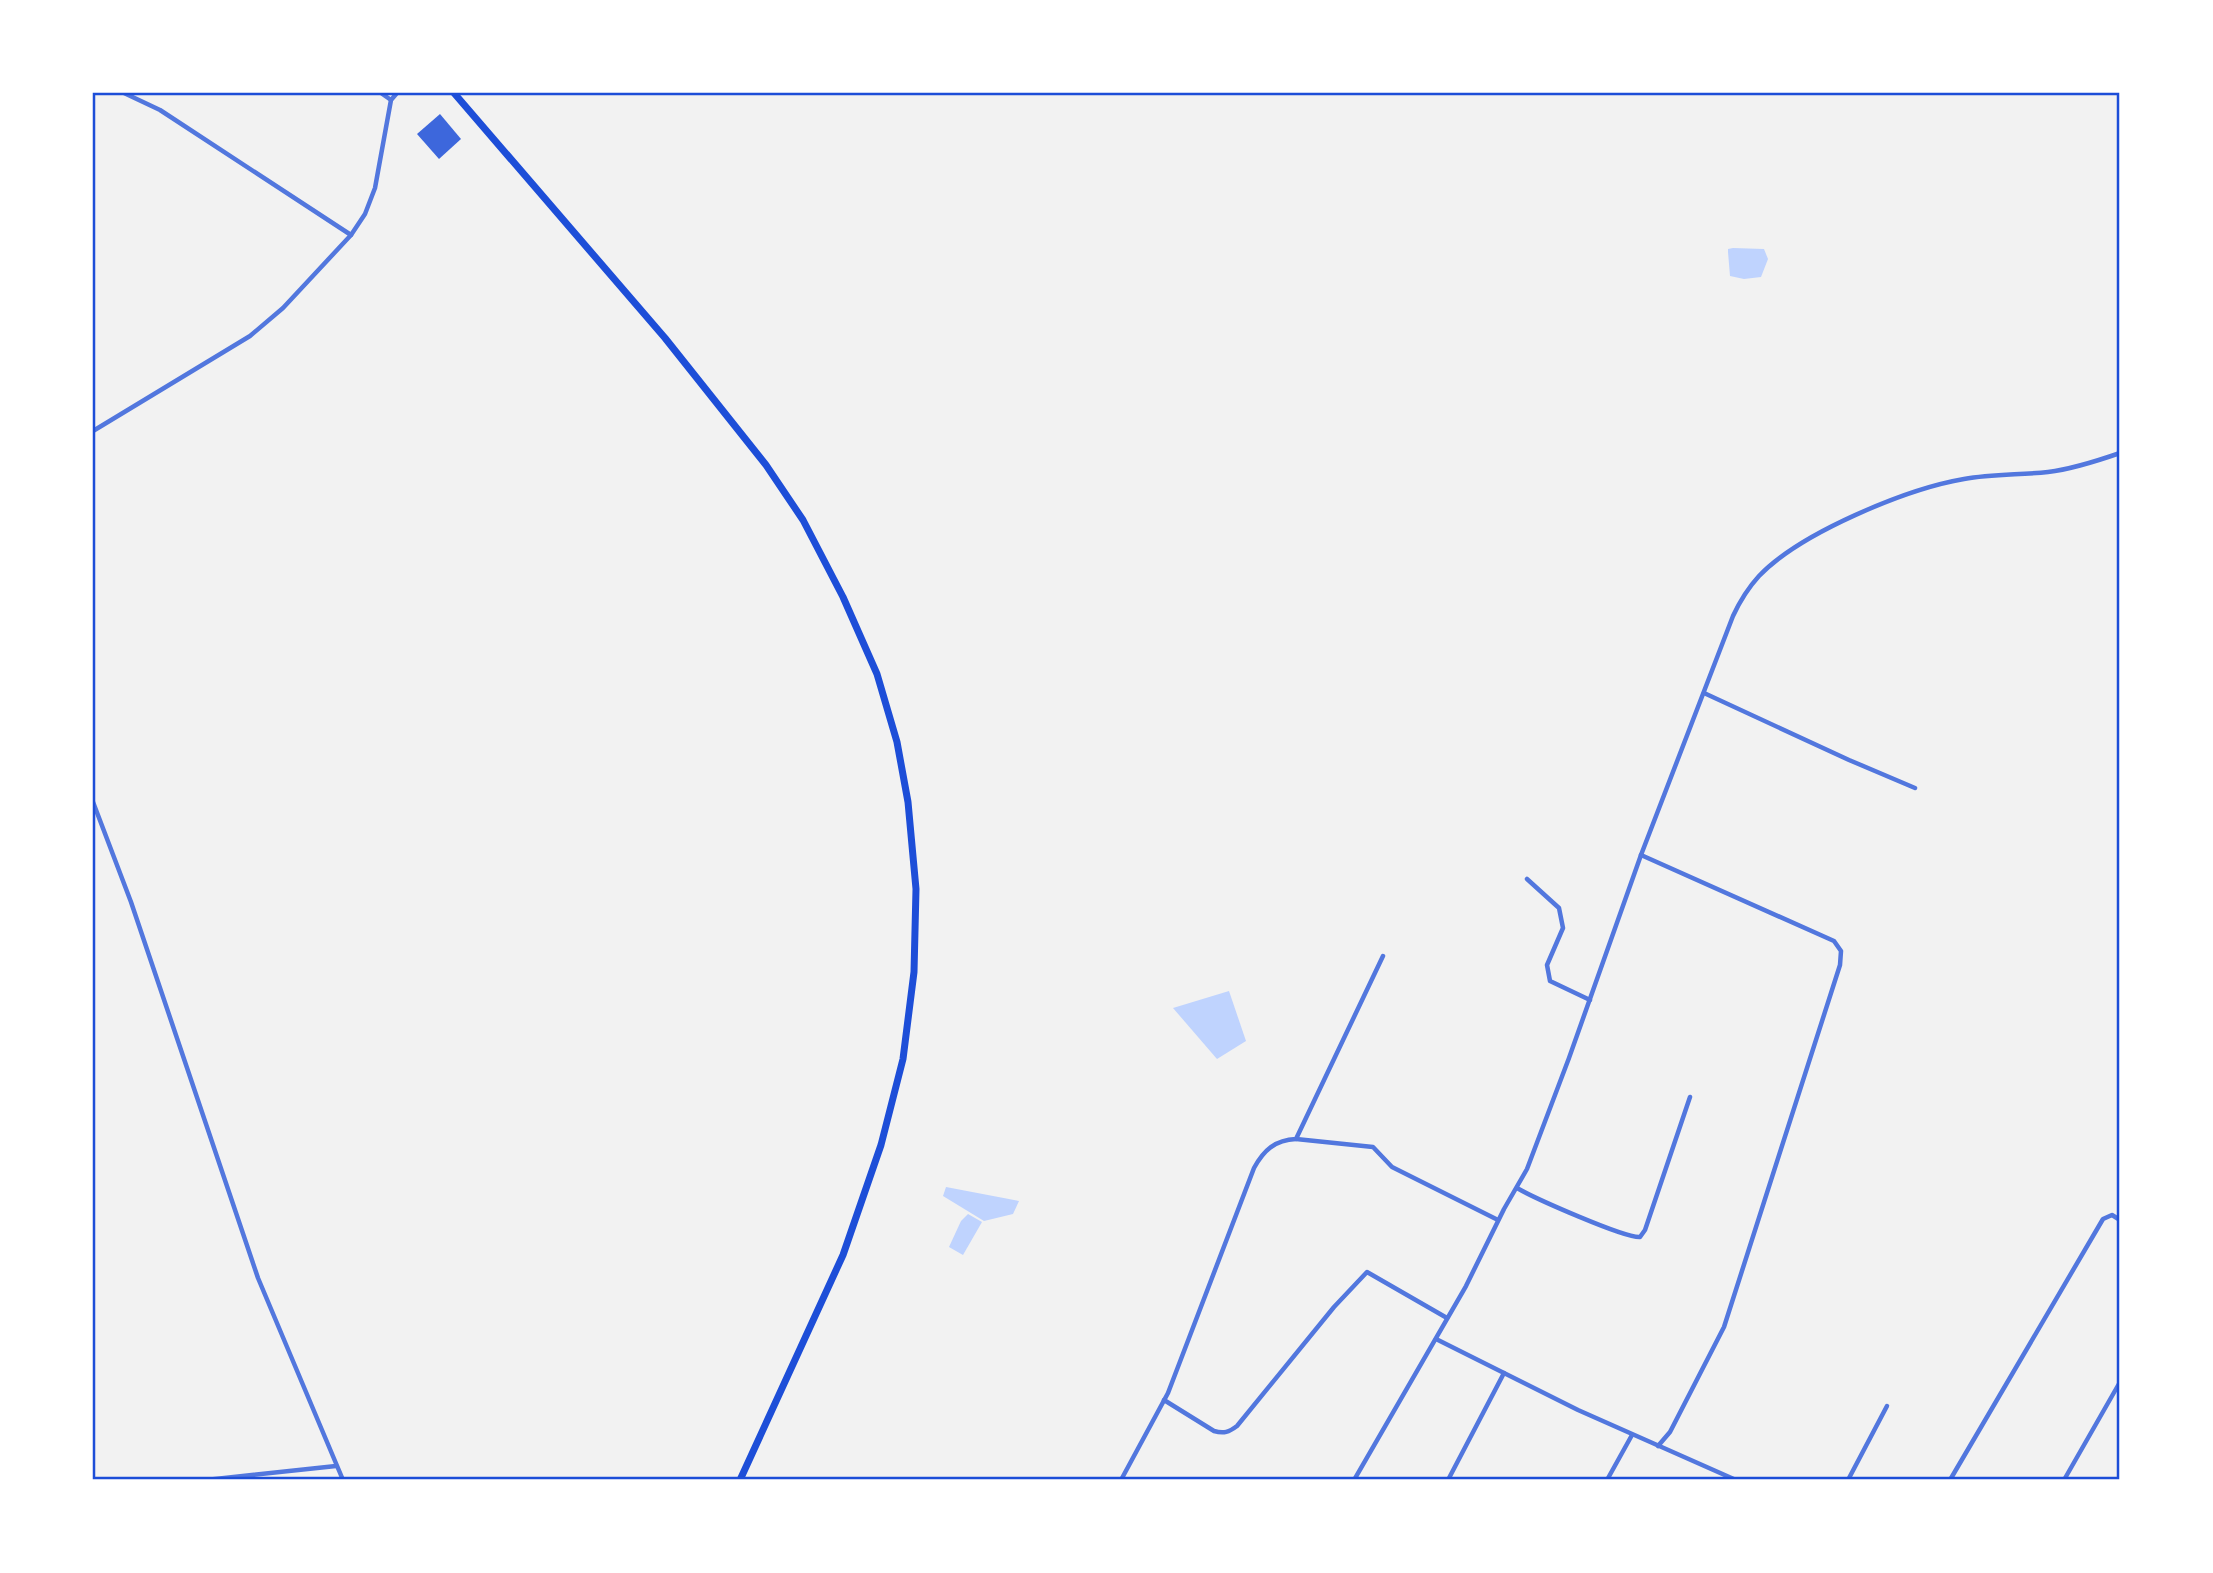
<svg xmlns="http://www.w3.org/2000/svg" width="2213" height="1573" font-family="'Nunito Sans',sans-serif">
  <rect width="100%" height="100%" fill="#f2f2f2"/>
  <g fill="#bfd3fe">
    <path d="M1733,248L1764,249L1768,259L1761,277L1744,279L1730,276L1728,252V249Z"/>
    <path d="M1229,991L1246,1041L1217,1059L1173,1008Z"/>
    <path d="M946,1187L1019,1201L1013,1214L984,1221L943,1196Z"/>
    <path d="M968,1214L982,1222L963,1255L949,1247L961,1221Z"/>
  </g>
  <path fill="#3d67dc" d="M440,114L461,139L439,159L417,134Z"/>
  <g fill="none" stroke-linecap="round" stroke-linejoin="round">
    <g stroke="#5277de" stroke-width="4.5">
      <path d="M124,93L160,110L351,235"/>
      <path d="M381,93L391,100"/>
      <path d="M93,431L250,336L283,308L351,235L365,214L375,188L391,100L397,93"/>
      <path d="M1704,693L1849,760L1915,788"/>
      <path d="M93,802L131,902L258,1278L343,1480"/>
      <path d="M1641,855L1834,941L1841,951L1840,965L1724,1327L1670,1432L1658,1446"/>
      <path d="M1527,879L1559,908L1563,928L1547,965L1550,981L1590,1000"/>
      <path d="M1296,1139L1373,1147L1392,1167L1498,1220"/>
      <path d="M1517,1188C1534,1198 1624,1238 1640,1237L1645,1230L1690,1097"/>
      <path d="M1436,1339L1578,1410L1736,1480"/>
      <path d="M1164,1400L1214,1431C1224,1434 1229,1432 1237,1426L1334,1307L1367,1272L1447,1318"/>
      <path d="M206,1480L336,1466"/>
      <path d="M1121,1480L1168,1393L1254,1168C1264,1150 1275,1140 1296,1139L1383,956"/>
      <path d="M1354,1480L1466,1286L1504,1209L1527,1169L1569,1058L1641,855L1733,616C1740,601 1748,588 1759,576C1800,533 1906,489 1964,479C1992,474 2020,475 2048,472C2073,469 2097,461 2120,453"/>
      <path d="M1448,1480L1504,1373"/>
      <path d="M1607,1480L1632,1435"/>
      <path d="M1848,1480L1887,1406"/>
      <path d="M1950,1480L2103,1219L2112,1215L2120,1220"/>
      <path d="M2064,1480L2120,1382"/>
    </g>
    <path stroke="#1d4ed8" stroke-width="7" d="M454,93L665,338L766,465L803,520L843,597L877,674L897,742L908,802L916,889L914,972L903,1059L881,1145L843,1255L740,1480"/>
  </g>
  <rect width="2213" height="1573" fill="none" stroke="#ffffff" stroke-width="189"/>
  <rect x="94" y="94" width="2024" height="1384" fill="none" stroke="#1d4ed8" stroke-width="2.5"/>
</svg>
